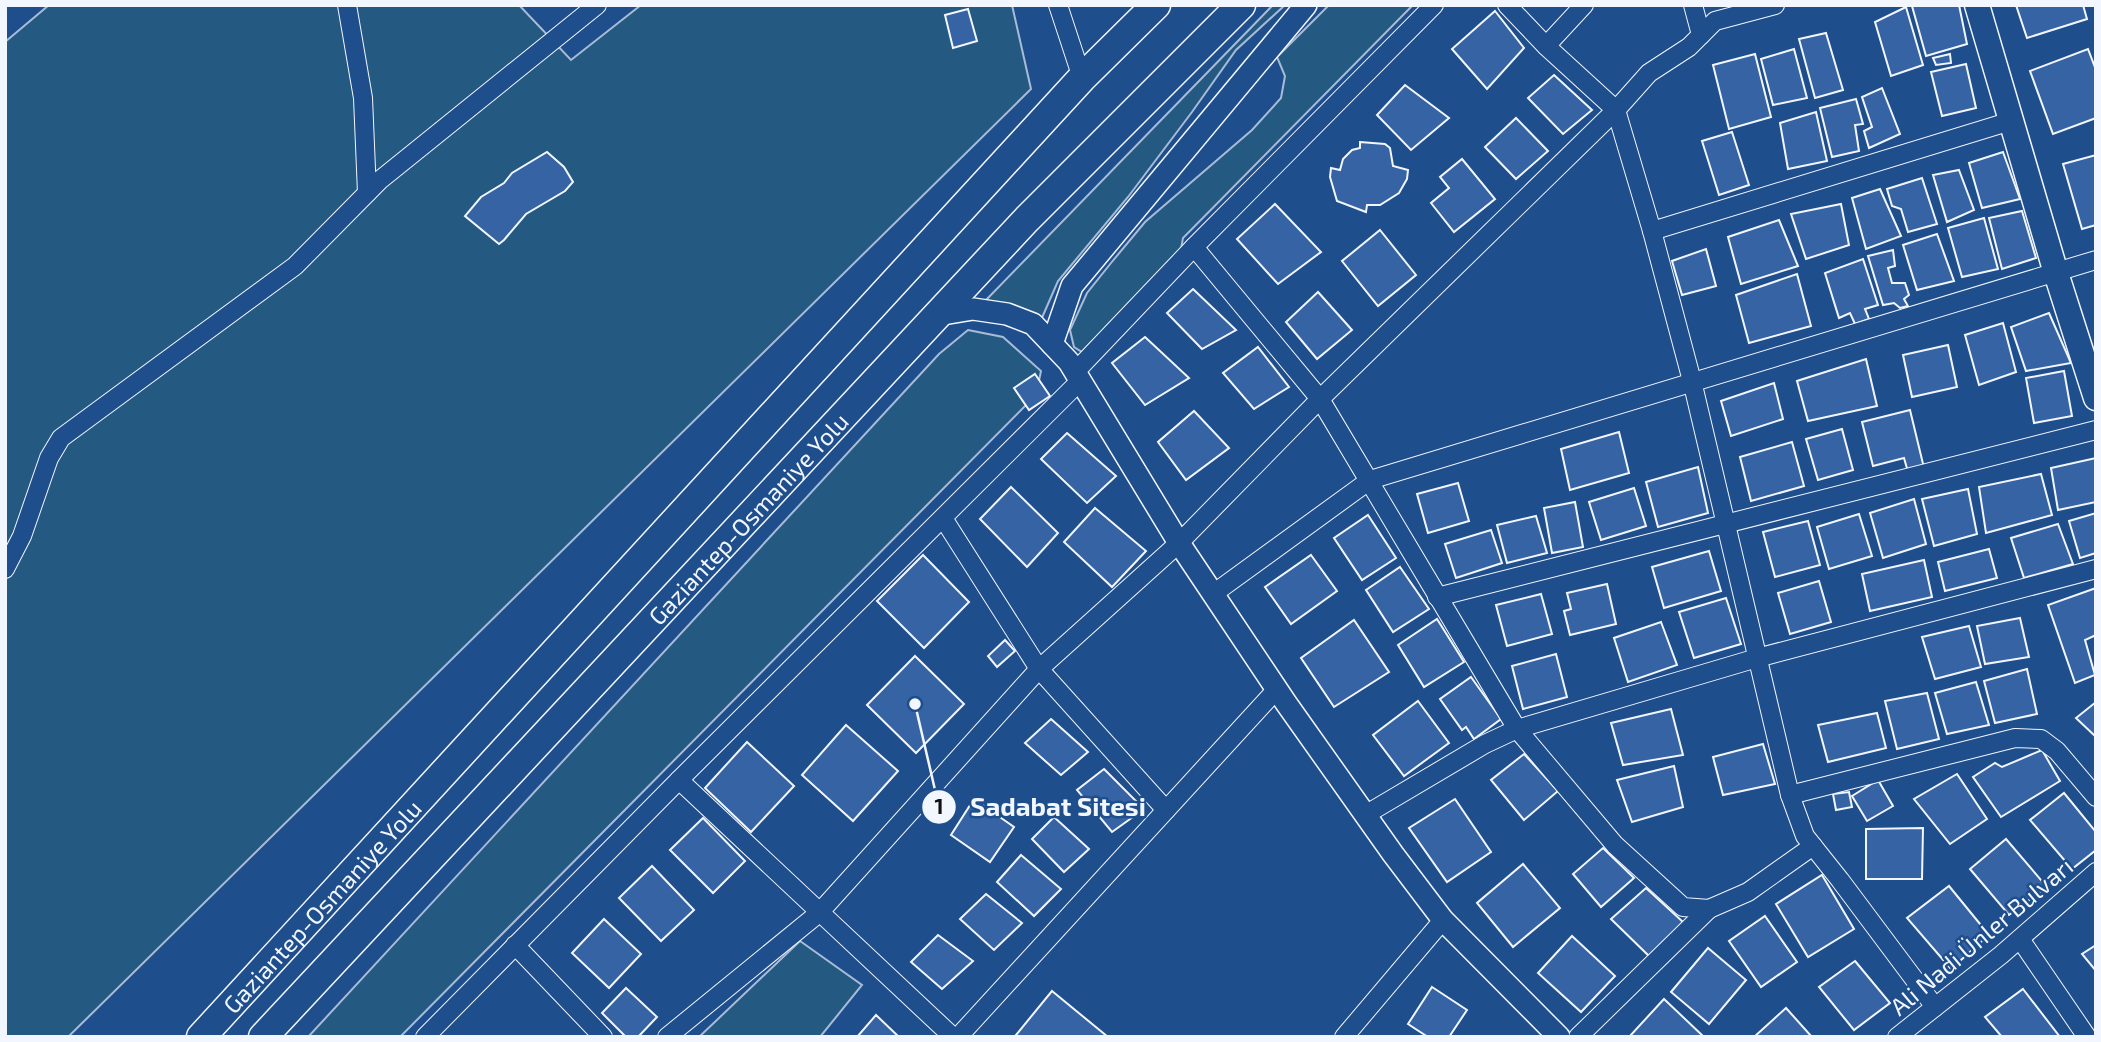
<svg xmlns="http://www.w3.org/2000/svg" width="2101" height="1042" font-family="'Exo 2',sans-serif">
  <rect width="100%" height="100%" fill="#1f4e8c"/>
  <g fill="#245a82" stroke="#a8bbd7" stroke-width="2">
    <path d="M49,5H519L571,60L641,5H1012L1031,89L68,1037H5V42Z"/>
    <path d="M1273,5H1285L1236,50L1192,112L1128,197L1058,281L1041,320L1019,308L986,300Z"/>
    <path d="M1329,5H1413L1183,238L1181,249L1082,352L1074,347L1070,330L1087,293L1111,263L1145,222L1252,130L1281,98L1285,76L1277,57Z"/>
    <path d="M968,330L1003,337L1041,371L1036,395L400,1037H308L939,354Z"/>
    <path d="M800,941L862,985L820,1037H699Z"/>
  </g>
  <g fill="#3563a3" stroke="#f2f6ff" stroke-width="2">
    <path d="M1914,5H1959L1967,44L1926,56L1912,6Z"/>
    <path d="M2016,5H2083L2087,19L2027,38Z"/>
    <path d="M1906,7L1923,65L1891,76L1875,22Z"/>
    <path d="M968,9L977,41L953,48L945,15Z"/>
    <path d="M1495,11L1524,48L1487,89L1452,49Z"/>
    <path d="M1826,33L1843,90L1815,98L1799,39Z"/>
    <path d="M1794,49L1807,98L1773,105L1761,59Z"/>
    <path d="M2088,49L2096,70V118L2053,134L2030,71Z"/>
    <path d="M1755,54L1771,117L1729,129L1713,65Z"/>
    <path d="M1950,54L1951,63L1936,65L1933,58Z"/>
    <path d="M1966,64L1976,108L1942,116L1931,72Z"/>
    <path d="M1554,75L1592,110L1563,134L1528,98Z"/>
    <path d="M1405,85L1449,118L1411,150L1377,115Z"/>
    <path d="M1882,88L1900,134L1869,148L1864,131L1872,127L1862,97Z"/>
    <path d="M1856,99L1863,124L1855,125L1859,151L1832,157L1820,108Z"/>
    <path d="M1816,112L1827,161L1788,169L1780,123Z"/>
    <path d="M1516,118L1548,151L1516,179L1485,147Z"/>
    <path d="M1732,132L1749,185L1719,195L1702,141Z"/>
    <path d="M1360,142L1385,144L1390,148L1393,166L1408,170L1407,179L1399,193L1380,205H1367L1366,212L1337,201L1330,177L1331,168L1340,170L1343,159L1352,150L1360,148Z"/>
    <path d="M547,152L564,167L573,182L565,191L526,214L504,240L499,244L465,216L481,197L504,183L512,173Z"/>
    <path d="M2003,152L2020,199L1982,208L1969,163Z"/>
    <path d="M2096,155V225L2082,229L2063,164Z"/>
    <path d="M1462,159L1495,199L1454,232L1431,203L1449,188L1440,177Z"/>
    <path d="M1959,170L1974,210L1947,222L1933,175Z"/>
    <path d="M1922,178L1937,224L1908,232L1901,209L1892,206L1887,189Z"/>
    <path d="M1880,189L1901,236L1866,249L1852,198Z"/>
    <path d="M1275,204L1321,252L1278,284L1237,239Z"/>
    <path d="M1841,204L1849,245L1806,259L1791,214Z"/>
    <path d="M2022,211L2036,258L2002,269L1989,218Z"/>
    <path d="M1984,218L1998,269L1962,277L1948,228Z"/>
    <path d="M1779,220L1798,266L1741,284L1728,237Z"/>
    <path d="M1380,230L1416,275L1378,306L1342,261Z"/>
    <path d="M1937,234L1954,281L1917,290L1903,245Z"/>
    <path d="M1706,249L1716,286L1682,295L1672,261Z"/>
    <path d="M1893,250L1895,266L1888,268L1892,283H1905L1909,295L1904,299L1908,306L1900,308L1894,303L1883,305L1868,256Z"/>
    <path d="M1863,259L1878,305L1865,309L1869,319L1855,324L1850,313L1839,318L1825,273Z"/>
    <path d="M1797,274L1811,326L1749,343L1736,295Z"/>
    <path d="M1193,289L1236,330L1202,349L1167,313Z"/>
    <path d="M1318,292L1352,330L1317,359L1286,322Z"/>
    <path d="M2049,313L2071,363L2026,371L2011,327Z"/>
    <path d="M2003,323L2016,372L1979,385L1965,335Z"/>
    <path d="M1145,337L1189,378L1145,405L1112,363Z"/>
    <path d="M1948,345L1957,387L1912,397L1903,355Z"/>
    <path d="M1258,347L1289,387L1254,409L1223,373Z"/>
    <path d="M1866,359L1877,406L1808,421L1797,381Z"/>
    <path d="M2064,371L2072,416L2034,423L2026,378Z"/>
    <path d="M1035,374L1050,396L1029,410L1014,388Z"/>
    <path d="M1774,383L1783,419L1731,436L1721,401Z"/>
    <path d="M1910,410L1924,468L1908,472L1904,458L1873,466L1862,422Z"/>
    <path d="M1194,411L1229,448L1186,480L1158,442Z"/>
    <path d="M1842,429L1853,470L1818,480L1806,439Z"/>
    <path d="M1619,432L1629,473L1570,490L1561,449Z"/>
    <path d="M1067,433L1116,476L1087,503L1041,459Z"/>
    <path d="M1792,442L1804,486L1751,501L1740,457Z"/>
    <path d="M2096,458V502L2058,510L2051,468Z"/>
    <path d="M1698,467L1708,513L1658,527L1646,482Z"/>
    <path d="M2041,474L2052,515L1986,533L1979,487Z"/>
    <path d="M1458,483L1469,521L1428,533L1417,494Z"/>
    <path d="M1011,487L1058,533L1027,567L980,519Z"/>
    <path d="M1634,488L1646,526L1601,540L1589,502Z"/>
    <path d="M1968,489L1977,534L1934,546L1922,499Z"/>
    <path d="M1914,499L1926,544L1883,558L1870,513Z"/>
    <path d="M1575,502L1583,547L1552,553L1544,508Z"/>
    <path d="M1095,508L1146,551L1112,587L1064,542Z"/>
    <path d="M2096,513V553L2080,558L2069,521Z"/>
    <path d="M1859,514L1872,556L1829,569L1817,527Z"/>
    <path d="M1368,515L1396,558L1362,580L1334,538Z"/>
    <path d="M1536,516L1547,553L1507,563L1497,525Z"/>
    <path d="M1808,521L1820,565L1775,577L1763,532Z"/>
    <path d="M2058,524L2073,564L2024,578L2011,538Z"/>
    <path d="M1491,530L1502,563L1456,578L1445,544Z"/>
    <path d="M1989,549L1997,578L1945,591L1938,562Z"/>
    <path d="M1709,551L1721,591L1664,608L1652,567Z"/>
    <path d="M923,555L969,602L924,648L877,601Z"/>
    <path d="M1311,555L1337,591L1291,624L1265,587Z"/>
    <path d="M1924,560L1932,597L1870,611L1862,574Z"/>
    <path d="M1400,567L1429,609L1393,632L1366,590Z"/>
    <path d="M1819,581L1831,622L1790,634L1778,593Z"/>
    <path d="M1607,584L1616,624L1570,635L1564,611L1571,609L1567,593Z"/>
    <path d="M2096,588V635L2085,640L2095,675L2075,683L2048,605Z"/>
    <path d="M1541,594L1552,634L1507,646L1496,605Z"/>
    <path d="M1726,598L1741,644L1694,658L1679,612Z"/>
    <path d="M2020,618L2029,657L1985,664L1977,626Z"/>
    <path d="M1437,619L1464,662L1424,687L1398,645Z"/>
    <path d="M1354,620L1389,672L1334,707L1301,658Z"/>
    <path d="M1661,622L1677,665L1628,682L1614,638Z"/>
    <path d="M1969,626L1981,667L1935,679L1922,637Z"/>
    <path d="M1005,640L1015,651L997,667L988,656Z"/>
    <path d="M1556,654L1567,697L1523,709L1512,666Z"/>
    <path d="M915,656L964,704L916,753L867,705Z"/>
    <path d="M2027,669L2037,714L1995,723L1984,681Z"/>
    <path d="M1471,677L1501,719L1474,739L1466,727L1462,730L1440,699Z"/>
    <path d="M1976,682L1989,725L1947,734L1935,693Z"/>
    <path d="M1927,693L1939,739L1897,749L1885,701Z"/>
    <path d="M1418,701L1449,743L1404,776L1373,735Z"/>
    <path d="M2096,702V737L2076,718Z"/>
    <path d="M1671,709L1683,755L1623,765L1611,723Z"/>
    <path d="M1877,713L1886,748L1828,762L1818,725Z"/>
    <path d="M1051,719L1088,752L1061,775L1025,743Z"/>
    <path d="M846,725L898,771L853,821L802,775Z"/>
    <path d="M747,742L794,786L751,832L705,788Z"/>
    <path d="M1763,744L1775,784L1723,795L1713,757Z"/>
    <path d="M2042,750L2060,781L2001,817L1973,777L1995,763L2002,767Z"/>
    <path d="M1524,754L1558,791L1524,820L1491,780Z"/>
    <path d="M1674,766L1683,807L1632,822L1617,780Z"/>
    <path d="M1104,769L1144,809L1112,832L1077,790Z"/>
    <path d="M1957,774L1987,819L1950,844L1914,799Z"/>
    <path d="M1878,780L1893,806L1867,821L1852,796Z"/>
    <path d="M1849,792L1852,807L1836,810L1833,794Z"/>
    <path d="M2064,793L2096,832V850L2072,869L2030,820Z"/>
    <path d="M974,799L1014,827L990,862L951,835Z"/>
    <path d="M1455,799L1491,852L1447,882L1409,828Z"/>
    <path d="M1054,817L1089,849L1064,872L1032,839Z"/>
    <path d="M703,818L745,861L713,893L670,850Z"/>
    <path d="M1923,828L1922,879H1866V829Z"/>
    <path d="M2006,839L2047,887L2009,915L1970,869Z"/>
    <path d="M1603,848L1634,878L1601,907L1573,874Z"/>
    <path d="M1021,855L1061,889L1034,916L997,882Z"/>
    <path d="M1523,864L1560,908L1513,947L1477,903Z"/>
    <path d="M652,866L694,910L661,941L619,898Z"/>
    <path d="M1822,875L1854,929L1808,957L1776,904Z"/>
    <path d="M1949,886L1989,935L1951,969L1907,918Z"/>
    <path d="M1646,888L1683,922L1650,957L1611,919Z"/>
    <path d="M986,894L1022,923L994,950L960,919Z"/>
    <path d="M1765,916L1797,962L1761,987L1729,941Z"/>
    <path d="M604,919L641,954L609,988L572,953Z"/>
    <path d="M938,935L973,961L942,989L911,962Z"/>
    <path d="M1572,936L1615,976L1581,1012L1538,973Z"/>
    <path d="M2096,945V971L2082,954Z"/>
    <path d="M1708,948L1746,980L1709,1024L1671,992Z"/>
    <path d="M1855,961L1890,1003L1854,1030L1819,987Z"/>
    <path d="M1432,987L1467,1010L1449,1037H1428L1408,1024Z"/>
    <path d="M626,988L657,1017L638,1037H626L602,1013Z"/>
    <path d="M2023,989L2060,1037H2002L1985,1017Z"/>
    <path d="M1052,991L1108,1037H1018L1016,1035Z"/>
    <path d="M1664,999L1704,1037H1629Z"/>
    <path d="M1786,1008L1812,1037H1754Z"/>
    <path d="M876,1015L899,1037H857Z"/>
  </g>
  <g fill="none" stroke-linecap="round" stroke-linejoin="round">
    <g stroke="#f2f6ff" stroke-width="20">
      <g id="minor">
        <path d="M347,5L363,98L367,193"/>
        <path d="M1058,5L1082,78"/>
        <path d="M1507,5L1546,46L1616,110L1652,231L1692,381L1790,795L1805,836L1840,880L1935,1007"/>
        <path d="M1693,5L1701,35"/>
        <path d="M1546,46L1584,5"/>
        <path d="M1652,231L2011,121"/>
        <path d="M1194,247L1320,399L1517,729L1615,845L1683,907L1709,909L1748,892L1813,846"/>
        <path d="M1075,372L1194,247L1434,5"/>
        <path d="M943,518L1039,669L1166,810"/>
        <path d="M5,569L22,536L49,458L61,438L295,266L380,180L597,5"/>
        <path d="M1213,594L1370,480L2096,260"/>
        <path d="M1437,597L2096,430"/>
        <path d="M679,780L953,1037"/>
        <path d="M1790,795L2015,738L2041,739L2057,751L2096,797"/>
        <path d="M1365,815L1485,744L1517,729L1757,658L2096,569"/>
        <path d="M2020,939L2087,1037"/>
        <path d="M515,945L603,1037"/>
        <path d="M425,1037L679,780L1080,381"/>
        <path d="M667,1037L819,913L1039,669L1179,543L1320,399L1616,110L1649,73L1689,47L1715,21L1775,5"/>
        <path d="M958,1037L1277,689"/>
        <path d="M1344,1037L1443,920"/>
        <path d="M1578,1037L1709,909"/>
        <path d="M1897,1037L2001,955L2096,872"/>
      </g>
    </g>
    <g stroke="#f2f6ff" stroke-width="24">
      <g id="tertiary">
        <path d="M937,315L973,309L1007,314L1033,324L1069,362L1179,543L1286,703L1393,854L1443,920L1559,1037"/>
        <path d="M1052,344L1072,286L1306,5"/>
      </g>
    </g>
    <g stroke="#f2f6ff" stroke-width="27">
      <path id="secondary" d="M1977,5L2056,273L2096,398"/>
    </g>
    <g stroke="#f2f6ff" stroke-width="31">
      <g id="trunk">
        <path id="s1" d="M201,1037L1082,78L1156,5"/>
        <path id="s2" d="M263,1037L1027,219L1241,5"/>
      </g>
    </g>
    <use href="#minor" stroke="#1f4e8c" stroke-width="18"/>
    <use href="#tertiary" stroke="#1f4e8c" stroke-width="21"/>
    <use href="#secondary" stroke="#1f4e8c" stroke-width="24"/>
    <use href="#trunk" stroke="#1f4e8c" stroke-width="28"/>
  </g>
  <g text-anchor="middle" dominant-baseline="central" stroke-width="5" stroke-linejoin="round" paint-order="stroke">
    <g font-size="24" fill="#f2f6ff" stroke="#1f4e8c">
      <text stroke="none"><textPath href="#s2" startOffset="710">Gaziantep-Osmaniye Yolu</textPath></text>
      <text stroke="none"><textPath href="#s1" startOffset="178">Gaziantep-Osmaniye Yolu</textPath></text>
      <text transform="translate(1981 936) rotate(-40)">Ali Nadi Ünler Bulvarı</text>
    </g>
  </g>
  <path fill="none" stroke="#f2f6ff" stroke-width="2.5" d="M915 704L939 807"/>
  <g fill="#f2f6ff" stroke="#1f4e8c" stroke-width="2.5">
    <circle cx="915" cy="704" r="7"/>
    <circle cx="939" cy="807" r="18"/>
  </g>
  <g font-size="21" text-anchor="middle" font-weight="bold" fill="#111">
    <text x="939" y="814">1</text>
  </g>
  <g font-size="26" text-anchor="middle" font-weight="bold" fill="#f2f6ff" stroke="#1f4e8c" stroke-width="5" stroke-linejoin="round" paint-order="stroke">
    <text x="1058" y="816">Sadabat Sitesi</text>
  </g>
  <rect width="2101" height="1042" fill="none" stroke="#f2f6ff" stroke-width="14"/>
</svg>
